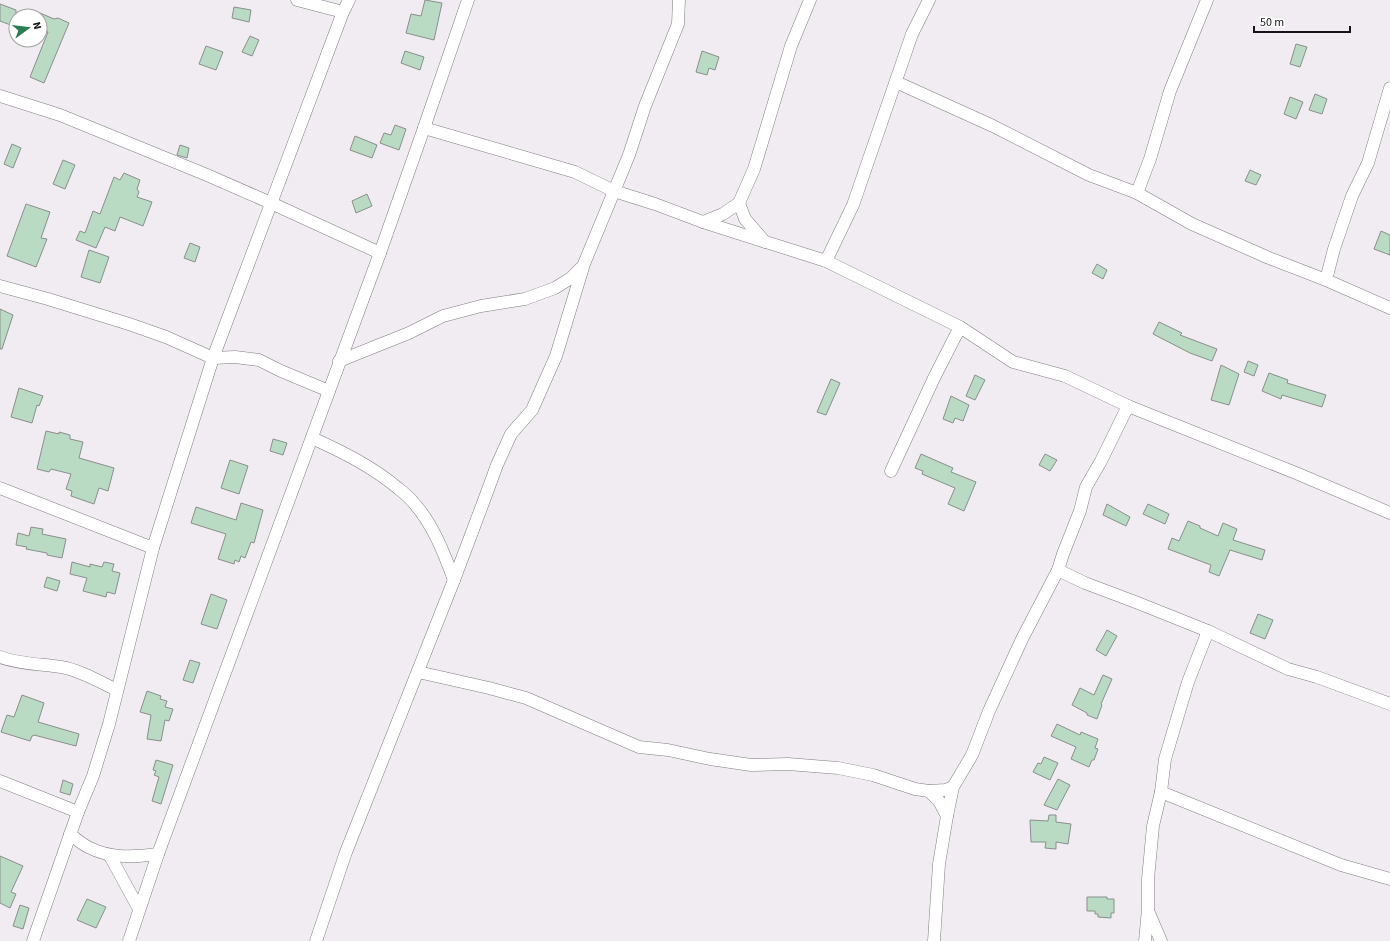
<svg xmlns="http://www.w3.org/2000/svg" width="1390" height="941" font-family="'Source Sans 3',sans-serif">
  <rect width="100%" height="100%" fill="#f0ecf1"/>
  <g fill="#b9dbc4" stroke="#898f8b">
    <path d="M425,0L442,3L434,40L406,33L411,14L421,16Z"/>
    <path d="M0,4L16,10V27L0,21Z"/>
    <path d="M234,7L251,10L249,22L232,18Z"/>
    <path d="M40,13L54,19L58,18L69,23L44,83L30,77L48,32L40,29Z"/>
    <path d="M250,36L259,40L252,56L242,52Z"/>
    <path d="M1296,44L1307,47L1300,67L1290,64Z"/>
    <path d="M206,46L223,52L216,70L199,64Z"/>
    <path d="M405,51L424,57L420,70L401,63Z"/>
    <path d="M702,51L719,57L715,70L709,68L707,75L696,72Z"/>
    <path d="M1315,94L1327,99L1322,114L1309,110Z"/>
    <path d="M1290,97L1303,102L1296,119L1284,114Z"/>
    <path d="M395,125L406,129L399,150L380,143L384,133L391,135Z"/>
    <path d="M355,136L377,145L372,158L350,150Z"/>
    <path d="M12,144L21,148L13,168L4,164Z"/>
    <path d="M180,145L189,148L187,158L177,155Z"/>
    <path d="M63,160L75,165L65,189L53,184Z"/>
    <path d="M1250,170L1261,175L1256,185L1245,181Z"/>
    <path d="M124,173L140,180L137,189L139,192L137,197L152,202L143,226L120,217L115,231L105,227L96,248L76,240L80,231L85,233L93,211L100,214L114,177L120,180Z"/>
    <path d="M367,194L372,206L356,213L352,201Z"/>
    <path d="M26,204L50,212L41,238L47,239L36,267L7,256Z"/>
    <path d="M1381,231L1390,235V255L1374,249Z"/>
    <path d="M190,243L200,247L195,262L184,258Z"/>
    <path d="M89,250L109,257L100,283L81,277Z"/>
    <path d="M1097,264L1107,270L1103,279L1092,273Z"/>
    <path d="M0,309L13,315L2,349H0Z"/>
    <path d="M1159,322L1182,333L1180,335L1217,349L1212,361L1190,353L1153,334Z"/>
    <path d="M1248,361L1258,365L1254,376L1244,372Z"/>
    <path d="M1221,365L1239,374L1229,405L1211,400Z"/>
    <path d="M1269,373L1288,380L1287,383L1326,395L1322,407L1282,395L1281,399L1262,391Z"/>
    <path d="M975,375L985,380L975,400L966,396Z"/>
    <path d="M831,379L840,383L826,415L817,412Z"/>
    <path d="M19,388L43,396L39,406L37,405L32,423L11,417Z"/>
    <path d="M951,396L969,405L963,421L955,418L953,423L943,419Z"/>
    <path d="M46,431L59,434V432L70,435V439L83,442L79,458L114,468L108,491L99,488L94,504L71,496L72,491L66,489L71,474L51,469L49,472L37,469Z"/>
    <path d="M273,439L287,443L283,455L270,451Z"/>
    <path d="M921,454L953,468L951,472L976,482L964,511L948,504L955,488L922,474L923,471L915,468Z"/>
    <path d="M1045,454L1057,460L1050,471L1039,465Z"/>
    <path d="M230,460L248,466L239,494L221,488Z"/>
    <path d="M241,503L263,510L254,543L251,542L245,558L241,556L239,562L235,560L234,564L218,559L226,534L191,523L196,507L236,520Z"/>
    <path d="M1107,504L1130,517L1126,526L1103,515Z"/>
    <path d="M1148,504L1169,514L1165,524L1143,514Z"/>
    <path d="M1188,521L1200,526V528L1218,536L1223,523L1237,529L1233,540L1265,550L1262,560L1230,550L1219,576L1209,572L1211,565L1168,549L1172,538L1179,541Z"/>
    <path d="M31,527L43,529L42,534L66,539L62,558L47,555V553L26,549L27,547L16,545L18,533L29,536Z"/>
    <path d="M72,562L90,567V564L102,567L104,562L114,564L112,571L120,573L115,594L107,592L106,597L83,591L87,578L70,574Z"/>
    <path d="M47,577L60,581L57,591L44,587Z"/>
    <path d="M211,594L227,600L217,629L201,624Z"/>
    <path d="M1258,614L1273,620L1265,639L1250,633Z"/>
    <path d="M1107,630L1117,636L1106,656L1096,650Z"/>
    <path d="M190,660L200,663L193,683L183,680Z"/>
    <path d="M1103,675L1112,679L1101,704L1102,705L1097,719L1087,715V713L1072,705L1080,688L1094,695Z"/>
    <path d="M147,691L161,696L160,699L167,701L165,707L173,709L169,721L165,720L161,741L147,739L151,715L140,712Z"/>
    <path d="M22,695L44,703L38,722L79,734L76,746L34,735L33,736H32L30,741L1,732L7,715L14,717Z"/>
    <path d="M1057,724L1080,735L1081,732L1098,739L1095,748L1098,749L1094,760H1092L1089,767L1071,759L1076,747L1051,736Z"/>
    <path d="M1044,757L1058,763L1050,780L1033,772L1038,763L1041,764Z"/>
    <path d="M156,760L173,765L161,804L152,801L159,777L154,775L156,771L153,770Z"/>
    <path d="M1058,779L1070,785L1057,810L1044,805Z"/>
    <path d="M63,780L73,784L70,795L60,792Z"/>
    <path d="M1049,815H1056V822L1071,824L1068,844L1056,842V849L1045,848L1046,842H1031L1030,820L1048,821Z"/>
    <path d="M0,856L23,866L11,892L16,894L10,908L0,903Z"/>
    <path d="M1087,897H1107V899H1114V913H1111V918L1098,917V914H1095V911H1087Z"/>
    <path d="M87,899L106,907L96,928L77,920Z"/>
    <path d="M20,905L29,908L23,929L13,926Z"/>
  </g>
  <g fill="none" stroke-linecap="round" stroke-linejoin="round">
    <g stroke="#817d82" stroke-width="13">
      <g id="street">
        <path d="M297,0L343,12"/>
        <path d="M896,82L993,126L1089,175L1137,193L1192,224L1269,258L1326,280L1390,308"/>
        <path d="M0,96L60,115L207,175L271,203L380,253"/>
        <path d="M424,128L575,172L614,191L655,204L703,222L826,261L960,327L1013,362L1065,376L1128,406L1296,473L1390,513"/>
        <path d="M1137,193L1150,159L1170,91L1207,0"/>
        <path d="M739,203L745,219L765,242"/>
        <path d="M703,222L723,214L739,203L754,169L791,46L810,0"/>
        <path d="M826,261L853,205L912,34L929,0"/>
        <path d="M1326,280L1334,249L1352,196L1368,163L1390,88"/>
        <path d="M0,286L48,299L129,324L166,337L213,358L235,357L259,360L281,371L329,391"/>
        <path d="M339,361L409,333L443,316L481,306L525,299L555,288L571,278L581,268"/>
        <path d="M312,438C343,452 373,467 399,489C404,493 409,497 413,502C433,524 444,553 454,580"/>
        <path d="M891,471L934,378L960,327"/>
        <path d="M0,488L153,548"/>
        <path d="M1058,570L1085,583L1138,603L1208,631L1288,669L1317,677L1390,704"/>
        <path d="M0,657C19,664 41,664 61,667C80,670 100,682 117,690"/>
        <path d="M418,672L489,688L526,698L639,747L668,750L710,759L751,765L788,764L838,768L873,775L915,789L929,791L945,790L953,787"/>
        <path d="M0,781L78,812"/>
        <path d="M929,791L939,801L947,816"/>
        <path d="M1161,792L1341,865L1390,879"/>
        <path d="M70,834C76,839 82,844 88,847C111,859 134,857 158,854"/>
        <path d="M110,856L139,909"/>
        <path d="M1149,913L1161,941"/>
        <path d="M33,941L78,812L93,776L109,724L153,548L213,358L343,12L349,0"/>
        <path d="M129,941L158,854L380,253L424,128L468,0"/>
        <path d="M316,941L346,852L454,580L483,503L497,465L511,434L532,410L556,356L584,264L629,155L645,106L678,24L679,0"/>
        <path d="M934,941L939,864L947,816L953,787L972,755L989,711L1022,639L1058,570L1063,554L1080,511L1086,487L1101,461L1128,406"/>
        <path d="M1145,941L1148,909V879L1153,826L1161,792L1165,759L1188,682L1208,631"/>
      </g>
    </g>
    <use href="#street" stroke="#fff" stroke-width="12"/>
  </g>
  <g transform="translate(28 28) rotate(75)"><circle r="19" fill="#ffffff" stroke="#a1a1a1"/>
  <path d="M0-3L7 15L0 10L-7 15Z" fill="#297f52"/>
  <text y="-6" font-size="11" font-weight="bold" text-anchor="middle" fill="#151315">N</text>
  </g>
  <path d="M1254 26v6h96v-6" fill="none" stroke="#151315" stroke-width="2"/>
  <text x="1260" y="26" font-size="12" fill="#151315" stroke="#ffffff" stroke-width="3" paint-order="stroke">50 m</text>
</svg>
